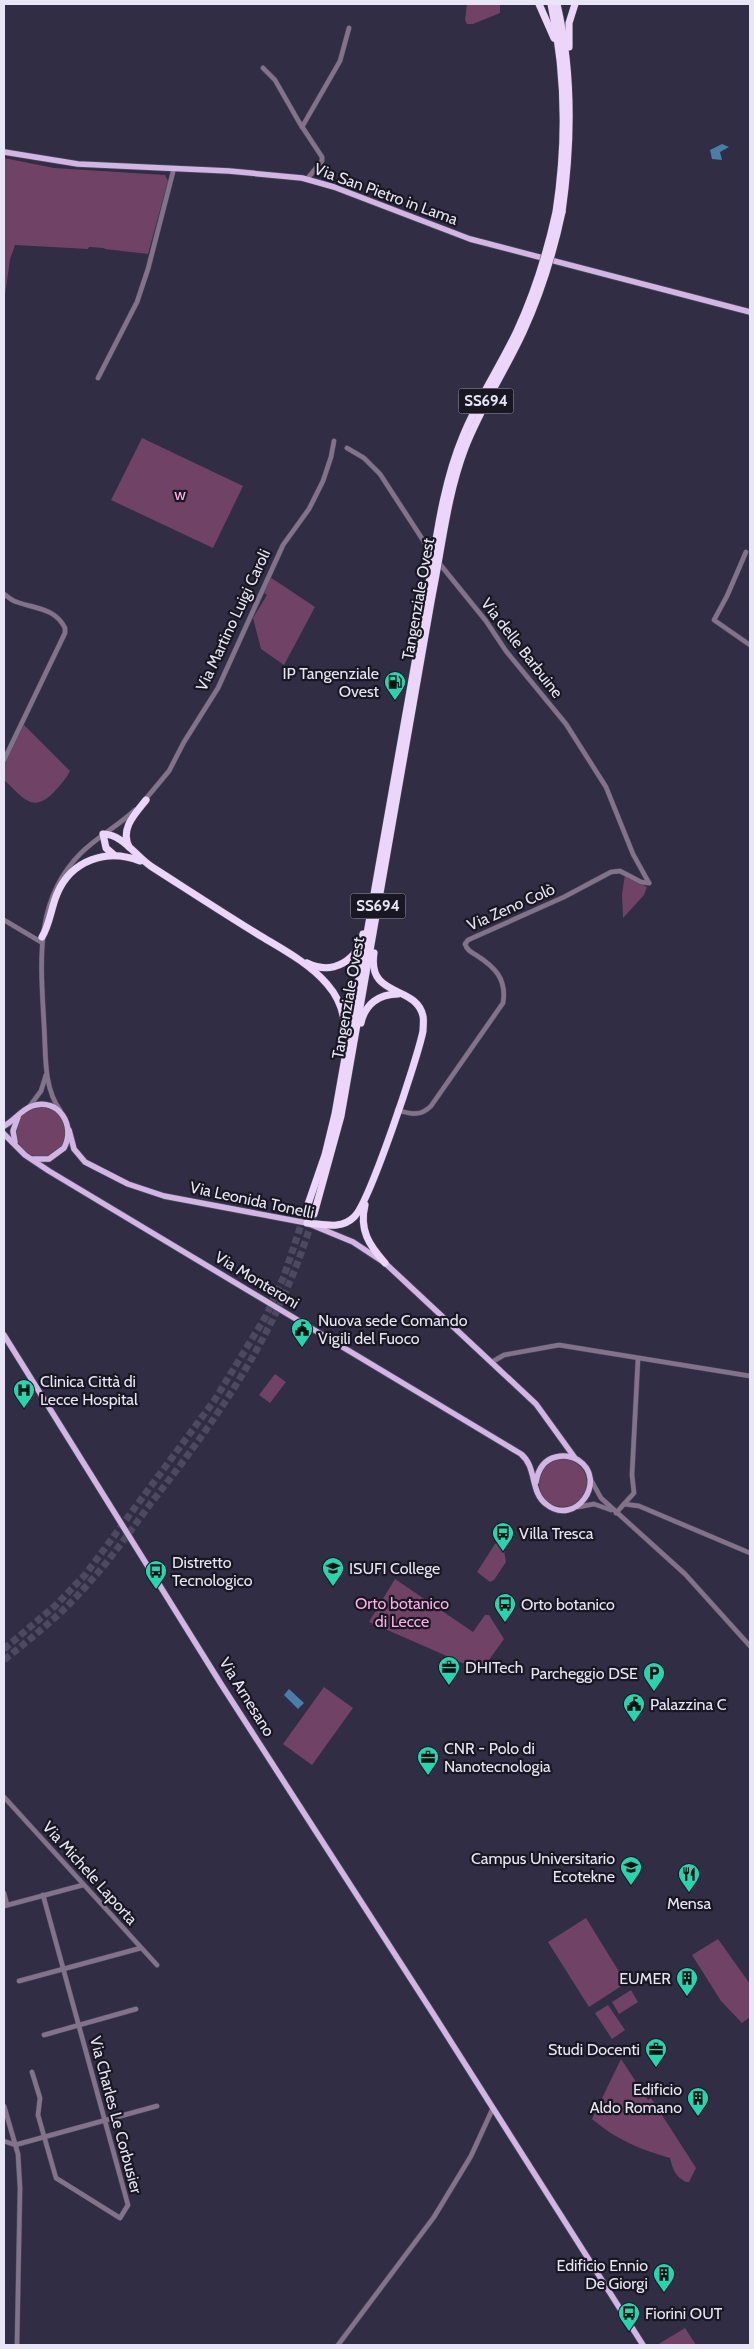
<svg xmlns="http://www.w3.org/2000/svg" width="754" height="2349" font-family="Cabin,sans-serif">
  <rect width="100%" height="100%" fill="#302d45"/>
  <g fill="#704265">
    <path d="M467,4H500V13L473,24H467L465,20Z"/>
    <path d="M4,158L54,168L165,175L168,181L148,254L105,249L104,248L89,247L88,249L15,245L10,259L4,302Z"/>
    <path d="M142,438L243,486L213,548L111,500Z"/>
    <path d="M270,577L315,607L284,665L261,649L253,618L267,595L264,593Z"/>
    <path d="M23,724L70,771C66,779 60,785 54,792C32,815 22,796 4,780V765Z"/>
    <path d="M625,875L647,887L644,895L623,918L622,894Z"/>
    <circle cx="41" cy="1132" r="25"/>
    <path d="M275,1374L286,1382L270,1403L259,1395Z"/>
    <circle cx="563" cy="1483" r="24"/>
    <path d="M499,1542L503,1545L506,1562L494,1580L490,1582L477,1572L495,1544Z"/>
    <path d="M395,1579L473,1632L485,1615H489L504,1639L481,1671L369,1622Z"/>
    <path d="M324,1687L353,1708L312,1765L283,1744Z"/>
    <path d="M586,1918L626,1983L589,2007L548,1942Z"/>
    <path d="M718,1939L750,1984V2017L742,2023L721,2001L692,1955Z"/>
    <path d="M631,1990L638,2002L619,2014L612,2002Z"/>
    <path d="M608,2005L625,2030L612,2039L595,2013Z"/>
    <path d="M621,2059L648,2100L651,2098L696,2168L689,2182H686C675,2176 673,2170 670,2158C641,2150 615,2139 592,2119Z"/>
    <path d="M685,2328L696,2345H657Z"/>
  </g>
  <g fill="#487ea7">
    <path d="M722,144L729,147L720,152L722,160L712,159L710,150Z"/>
    <path d="M289,1689L304,1703L298,1709L284,1695Z"/>
  </g>
  <g fill="none" stroke-linecap="round" stroke-linejoin="round">
    <g stroke="#4c4960" stroke-width="7" stroke-dasharray="7 3.5" stroke-linecap="butt">
      <path d="M4,1649L56,1605L85,1575L214,1401L266,1316L284,1276L306,1210"/>
      <path d="M4,1660C34,1636 63,1613 88,1584C111,1559 131,1530 151,1503C223,1412 281,1326 314,1214"/>
    </g>
    <g stroke="#4d4b61" stroke-width="5.5">
      <g id="minor">
        <path d="M263,68L275,80L299,122L322,157V161L307,179"/>
        <path d="M302,127L340,61L349,28"/>
        <path d="M98,378L137,302L148,269L174,168"/>
        <path d="M347,448L364,458L380,474L434,557"/>
        <path d="M746,552L727,596L714,620L750,645"/>
        <path d="M439,563L486,621L506,651L566,724L606,787L633,854L649,883"/>
        <path d="M4,594C8,597 12,601 17,602C36,609 55,608 65,628V633L4,760"/>
        <path d="M144,801L169,771L184,742L218,688L283,545L309,509L323,481L331,457L334,441"/>
        <path d="M4,920L41,942"/>
        <path d="M29,1107L41,1091L46,1075"/>
        <path d="M60,1110C43,1087 46,1053 44,1025C41,964 33,901 81,853C97,837 118,826 135,810"/>
        <path d="M397,1110C411,1114 420,1117 431,1106L503,1003C507,979 495,967 476,955C471,952 467,950 465,944L468,940L564,897L611,872L620,871L641,882L649,883"/>
        <path d="M492,1362L504,1355L559,1345L750,1376"/>
        <path d="M591,1480L601,1498L685,1574L750,1646"/>
        <path d="M624,1504L634,1493L632,1475L638,1359"/>
        <path d="M578,1507L594,1504L611,1510"/>
        <path d="M616,1513L624,1504L639,1506L750,1553"/>
        <path d="M4,1797L157,1965"/>
        <path d="M4,1893L7,1905"/>
        <path d="M4,1906L83,1885"/>
        <path d="M19,1981L141,1948"/>
        <path d="M44,2035L136,2009"/>
        <path d="M32,2072L40,2098L38,2115L56,2178L120,2218L128,2205L43,1895"/>
        <path d="M4,2106L18,2154L20,2188L17,2345"/>
        <path d="M4,2141L15,2145L157,2106"/>
        <path d="M338,2345L434,2217L471,2156L493,2108"/>
      </g>
    </g>
    <g stroke="#4d4b61" stroke-width="7">
      <g id="major">
        <path d="M4,152L78,164L229,171L302,178L334,187L470,239L750,312"/>
        <path d="M4,1126C14,1121 21,1110 32,1106C59,1097 76,1126 64,1148L49,1159H33"/>
        <path d="M69,1130L74,1149L85,1162L128,1184L164,1196L307,1223L353,1242L385,1263L536,1404L575,1458"/>
        <path d="M4,1134L25,1155L49,1171L521,1454C537,1467 530,1492 546,1504C575,1528 609,1480 578,1460C571,1456 563,1455 556,1457C543,1460 538,1470 536,1482"/>
        <path d="M15,1142L13,1131L18,1117"/>
        <path d="M4,1335L221,1684L434,2015L643,2345"/>
      </g>
    </g>
    <g stroke="#4d4b61" stroke-width="8">
      <g id="highway">
        <path d="M539,4L554,38"/>
        <path d="M551,4C566,74 567,141 556,212"/>
        <path d="M557,4C573,73 572,142 562,212"/>
        <path d="M569,47V23L575,4"/>
        <path d="M129,847C120,828 135,814 146,800"/>
        <path d="M114,855L106,848L103,834C123,834 136,857 152,867C188,890 223,913 259,935C282,949 309,963 327,984C342,1001 347,1022 344,1044"/>
        <path d="M42,937C50,924 51,908 57,894C71,860 107,848 140,861"/>
        <path d="M307,963C333,976 358,960 363,934"/>
        <path d="M361,1023C365,1004 379,994 398,994"/>
        <path d="M365,1205C359,1230 369,1245 385,1263"/>
        <path d="M306,1210L325,1155L335,1114L427,595"/>
        <path d="M314,1214L341,1116L432,596"/>
        <path d="M307,1223C323,1224 341,1230 354,1217C369,1204 418,1057 423,1031C423,1027 424,1020 423,1016C416,984 367,999 374,953"/>
      </g>
    </g>
    <use href="#minor" stroke="#82738a" stroke-width="4.5"/>
    <use href="#major" stroke="#d3b5e4" stroke-width="5.5"/>
    <use href="#highway" stroke="#ebd5f8" stroke-width="7"/>
    <g stroke="#4d4b61" stroke-width="8" stroke-linecap="butt">
      <g id="highway-bridge">
        <path d="M427,595C436,542 442,486 463,436C478,399 500,367 517,331C535,292 547,253 556,212"/>
        <path d="M432,596C442,547 447,495 465,448C481,407 505,371 523,332C541,293 553,254 562,212"/>
      </g>
    </g>
    <use href="#highway-bridge" stroke="#ebd5f8" stroke-width="7"/>
  </g>
  <defs>
    <g id="fuel-pin" transform="scale(1.125)"><path d="M0 17L-7.5 6A9.5 9.5 0 1 1 7.5 6Z" fill="#24d5ae" stroke="#191722"/><path d="M-5.5-6h7V0h2V4h1.3V-2.5L3-4.5l.8-.8L6-3V5H2.5V1h-1V6h-7ZM-4.2-4.7v3.2H.2V-4.7Z" fill="#111"/></g>
    <g id="civic-pin" transform="scale(1.125)"><path d="M0 17L-7.5 6A9.5 9.5 0 1 1 7.5 6Z" fill="#24d5ae" stroke="#191722"/><path d="M-.6-6.5H3V-4.5H.6V-3L4-1V1h2V6H-6V1h2V-1L-.6-3ZM-1.2 2.5V6h2.4V2.5Z" fill="#111"/></g>
    <g id="hospital-pin" transform="scale(1.125)"><path d="M0 17L-7.5 6A9.5 9.5 0 1 1 7.5 6Z" fill="#24d5ae" stroke="#191722"/><path d="M-5-5h3v3.5h4V-5h3V5h-3V1.5h-4V5h-3Z" fill="#111"/></g>
    <g id="bus-pin" transform="scale(1.125)"><path d="M0 17L-7.5 6A9.5 9.5 0 1 1 7.5 6Z" fill="#24d5ae" stroke="#191722"/><path d="M-5-6H5V4H4V6H2V4H-2V6H-4V4H-5ZM-3.5-4V0h7V-4ZM-3.5 1.2v1.5H-2V1.2ZM2 1.2v1.5H3.5V1.2Z" fill="#111"/></g>
    <g id="university-pin" transform="scale(1.125)"><path d="M0 17L-7.5 6A9.5 9.5 0 1 1 7.5 6Z" fill="#24d5ae" stroke="#191722"/><path d="M0-5L7-2L0 1L-7-2ZM-4 1L0 2.5L4 1V4Q0 6-4 4Z" fill="#111"/></g>
    <g id="office-pin" transform="scale(1.125)"><path d="M0 17L-7.5 6A9.5 9.5 0 1 1 7.5 6Z" fill="#24d5ae" stroke="#191722"/><path d="M-6-3h4V-5.5h4V-3h4V5H-6ZM-1-4.5V-3h2v-1.5ZM-6 0V1H6V0Z" fill="#111"/></g>
    <g id="parking-pin" transform="scale(1.125)"><path d="M0 17L-7.5 6A9.5 9.5 0 1 1 7.5 6Z" fill="#24d5ae" stroke="#191722"/><path d="M-3.5-5.5H1a3.5 3.5 0 0 1 0 7H-1V5.5H-3.5ZM-1-3.4V-.6H.8a1.4 1.4 0 0 0 0-2.8Z" fill="#111"/></g>
    <g id="restaurant-pin" transform="scale(1.125)"><path d="M0 17L-7.5 6A9.5 9.5 0 1 1 7.5 6Z" fill="#24d5ae" stroke="#191722"/><path d="M-5-6h1v4h1v-4h1v4h1v-4h1v5L-1.5 .5V6h-2V.5L-5-1ZM5-6V6H3V1.5H1.5Q1.5-4 5-6Z" fill="#111"/></g>
    <g id="building-pin" transform="scale(1.125)"><path d="M0 17L-7.5 6A9.5 9.5 0 1 1 7.5 6Z" fill="#24d5ae" stroke="#191722"/><path d="M-4-6H4V6H1V3H-1V6H-4ZM-2.5-4.3h1.7v1.8h-1.7ZM.8-4.3h1.7v1.8H.8ZM-2.5-1h1.7V.8h-1.7ZM.8-1h1.7V.8H.8Z" fill="#111"/></g>
  </defs>
  <g fill-rule="evenodd">
    <use href="#fuel-pin" x="395" y="682"/>
    <use href="#civic-pin" x="302" y="1329"/>
    <use href="#hospital-pin" x="24" y="1390"/>
    <use href="#bus-pin" x="503" y="1533"/>
    <use href="#university-pin" x="333" y="1568"/>
    <use href="#bus-pin" x="156" y="1571"/>
    <use href="#bus-pin" x="505" y="1604"/>
    <use href="#office-pin" x="449" y="1667"/>
    <use href="#parking-pin" x="654" y="1673"/>
    <use href="#civic-pin" x="634" y="1704"/>
    <use href="#office-pin" x="428" y="1757"/>
    <use href="#university-pin" x="631" y="1867"/>
    <use href="#restaurant-pin" x="689" y="1874"/>
    <use href="#building-pin" x="687" y="1978"/>
    <use href="#office-pin" x="656" y="2049"/>
    <use href="#building-pin" x="698" y="2098"/>
    <use href="#building-pin" x="664" y="2274"/>
    <use href="#bus-pin" x="629" y="2313"/>
  </g>
  <g text-anchor="middle" dominant-baseline="central" stroke-width="4.5" stroke-linejoin="round" paint-order="stroke">
    <g fill="#191722" stroke="#aaa8b6" stroke-width="1">
      <rect x="458.5" y="388.5" width="55" height="25" rx="4"/>
      <rect x="350.5" y="893.5" width="55" height="25" rx="4"/>
    </g>
    <g font-size="15" font-weight="bold" fill="#e8e6f6">
      <text x="486" y="401">SS694</text>
      <text x="378" y="906">SS694</text>
    </g>
    <g font-size="16" fill="#e8e6f6" stroke="#191722">
      <text transform="translate(386 194) rotate(20)">Via San Pietro in Lama</text>
      <text transform="translate(418 599) rotate(-80)">Tangenziale Ovest</text>
      <text transform="translate(233 620) rotate(-65)">Via Martino Luigi Caroli</text>
      <text transform="translate(522 648) rotate(52)">Via delle Barbuine</text>
      <text transform="translate(511 907) rotate(-24)">Via Zeno Colò</text>
      <text transform="translate(348 998) rotate(-80)">Tangenziale Ovest</text>
      <text transform="translate(252 1200) rotate(12)">Via Leonida Tonelli</text>
      <text transform="translate(257 1280) rotate(31)">Via Monteroni</text>
      <text transform="translate(247 1697) rotate(58)">Via Arnesano</text>
      <text transform="translate(90 1873) rotate(48)">Via Michele Laporta</text>
      <text transform="translate(116 2115) rotate(75)">Via Charles Le Corbusier</text>
    </g>
    <g font-size="16" fill="#fdafe8" stroke="#191722">
      <text x="180" y="494">w</text>
      <text x="402" y="1603">Orto botanico<tspan x="402" dy="18">di Lecce</tspan></text>
    </g>
    <g font-size="16" fill="#e8e6f6" stroke="#191722" text-anchor="start">
      <text x="379" y="673" text-anchor="end">IP Tangenziale<tspan x="379" dy="18">Ovest</tspan></text>
      <text x="318" y="1320">Nuova sede Comando<tspan x="318" dy="18">Vigili del Fuoco</tspan></text>
      <text x="40" y="1381">Clinica Città di<tspan x="40" dy="18">Lecce Hospital</tspan></text>
      <text x="519" y="1533">Villa Tresca</text>
      <text x="172" y="1562">Distretto<tspan x="172" dy="18">Tecnologico</tspan></text>
      <text x="349" y="1568">ISUFI College</text>
      <text x="521" y="1604">Orto botanico</text>
      <text x="465" y="1667">DHITech</text>
      <text x="638" y="1673" text-anchor="end">Parcheggio DSE</text>
      <text x="650" y="1704">Palazzina C</text>
      <text x="444" y="1748">CNR - Polo di<tspan x="444" dy="18">Nanotecnologia</tspan></text>
      <text x="615" y="1858" text-anchor="end">Campus Universitario<tspan x="615" dy="18">Ecotekne</tspan></text>
      <text x="689" y="1903" text-anchor="middle">Mensa</text>
      <text x="671" y="1978" text-anchor="end">EUMER</text>
      <text x="640" y="2049" text-anchor="end">Studi Docenti</text>
      <text x="682" y="2089" text-anchor="end">Edificio<tspan x="682" dy="18">Aldo Romano</tspan></text>
      <text x="648" y="2265" text-anchor="end">Edificio Ennio<tspan x="648" dy="18">De Giorgi</tspan></text>
      <text x="645" y="2313">Fiorini OUT</text>
    </g>
  </g>
  <rect width="754" height="2349" fill="none" stroke="#e8e6f6" stroke-width="10"/>
</svg>
